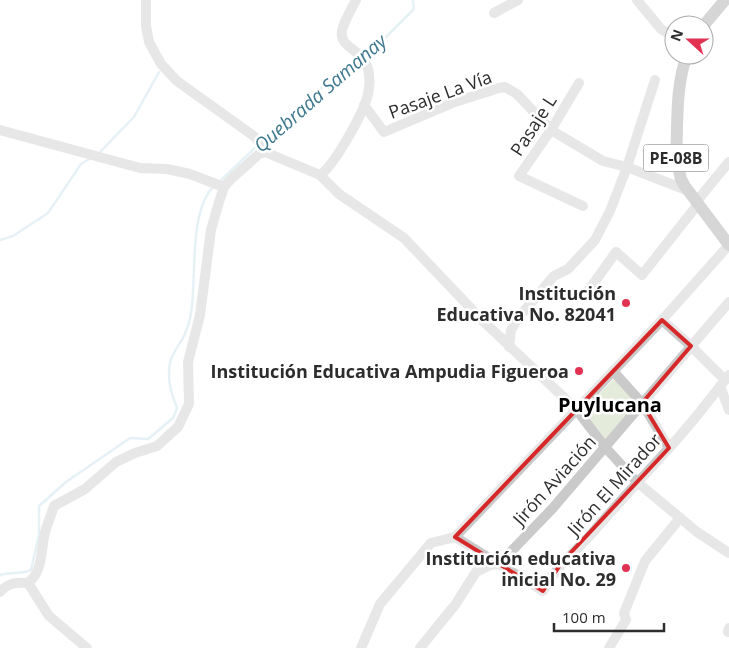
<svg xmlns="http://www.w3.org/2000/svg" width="729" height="648" font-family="'Open Sans',sans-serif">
  <rect width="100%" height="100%" fill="#fff"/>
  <path fill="#e5ebdb" d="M614,379L637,403L606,440L583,410Z"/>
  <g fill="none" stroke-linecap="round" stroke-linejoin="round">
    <g stroke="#c7e1eb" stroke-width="2.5">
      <path d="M365,58L414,9L413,0"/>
      <path d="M262,142L314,93L360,62"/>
      <path d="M98,154L134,117L159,72"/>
      <path d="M218,183L258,145"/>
      <path d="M0,240L13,236L48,213L81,164L91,158"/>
      <path d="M0,575C12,571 19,575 31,570L39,535V506L66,482L130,438L148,439L173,418L177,408C171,394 167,378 170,363C172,353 180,344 184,336C187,329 190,320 191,313C197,279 188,211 214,186"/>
    </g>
    <g stroke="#cacaca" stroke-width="10">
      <path d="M146,0V26L149,42L161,64L177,81L255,137L265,152L320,175L339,194L404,238L481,319L576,409L605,447L637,482L697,532L729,553"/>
      <path d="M637,0L661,29L674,37"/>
      <path d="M494,13L518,0"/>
      <path d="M579,83L551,130L519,176L583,206"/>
      <path d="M364,105L384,132L455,102L499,88L505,87L517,94L551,130L603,161L627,167L689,191"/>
      <path d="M0,130L140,168L167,169L190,174L224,187"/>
      <path d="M320,175C334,166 362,115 367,98C369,92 370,81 369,75C369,68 364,59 359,55C352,47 340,44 342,31C343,23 352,8 356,0"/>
      <path d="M696,202L729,162"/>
      <path d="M586,294L616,252L642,275L698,204"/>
      <path d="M662,320L691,346L725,380"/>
      <path d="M509,347L511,330L519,317L554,276L568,269L595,240L610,211L627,167L655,80"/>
      <path d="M613,371L642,403L669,448"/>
      <path d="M720,386L729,410"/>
      <path d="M455,537L662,320L729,245"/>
      <path d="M455,537L543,591C555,567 576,552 594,531C618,503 644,476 668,449C690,426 709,400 729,375"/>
      <path d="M0,592C8,583 15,582 28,583"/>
      <path d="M728,632L729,628"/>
      <path d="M87,648L49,616L28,583C42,572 41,554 44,537C46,526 51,516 54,506L85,489L116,462L135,453L157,446L178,427L189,404L188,362L200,315L211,230L219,202L224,187L231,179L259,154L265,152"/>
      <path d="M361,648L380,604L431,543L455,537"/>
      <path d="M420,648L455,605L476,572L490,565L499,564L552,509L729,302"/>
      <path d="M609,648L626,620L624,613L645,561L680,518"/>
    </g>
    <g stroke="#a5a5a5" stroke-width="12">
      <path d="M704,25L725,0"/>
      <path d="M687,55C675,87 678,125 676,158L681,179L684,185L729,245"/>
    </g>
  </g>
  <path d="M0 0H729V648H0ZM662,320L691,346L642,403L669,448L562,562L543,591L455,537Z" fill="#fff" fill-opacity=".55" fill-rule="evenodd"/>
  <path fill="none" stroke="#d62828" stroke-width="4" stroke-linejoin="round" d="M662,320L691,346L642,403L669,448L562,562L543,591L455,537Z"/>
  <g fill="#e23252" stroke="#fff" stroke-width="2">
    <circle cx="626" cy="303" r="5"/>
    <circle cx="579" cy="371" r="5"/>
    <circle cx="626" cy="568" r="5"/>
  </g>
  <g text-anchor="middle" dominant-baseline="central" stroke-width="5" stroke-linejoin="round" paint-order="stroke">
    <rect fill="#fff" stroke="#6c6c6c" stroke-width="1" x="643.5" y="144.5" width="65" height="27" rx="4"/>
    <g font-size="16" font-weight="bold" fill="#2d2d2d">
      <text x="676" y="158">PE-08B</text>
    </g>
    <g font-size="18" fill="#2d2d2d" stroke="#fff">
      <text transform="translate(440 94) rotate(-20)">Pasaje La Vía</text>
      <text transform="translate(533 125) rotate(-57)">Pasaje L</text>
      <text transform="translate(554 480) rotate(-48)">Jirón Aviación</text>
      <text transform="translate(614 484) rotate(-48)">Jirón El Mirador</text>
    </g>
    <g font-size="18" font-weight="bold" fill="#2d2d2d" stroke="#fff" text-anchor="end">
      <text x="616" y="293">Institución<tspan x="616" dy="21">Educativa No. 82041</tspan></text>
      <text x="569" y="371">Institución Educativa Ampudia Figueroa</text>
      <text x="616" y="558">Institución educativa<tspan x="616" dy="21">inicial No. 29</tspan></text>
    </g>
    <g font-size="19" font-style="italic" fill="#3d788e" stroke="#fff">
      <text transform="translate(320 93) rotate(-41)">Quebrada Samanay</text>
    </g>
    <g font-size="20" font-weight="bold" fill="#000" stroke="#fff">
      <text x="610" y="404">Puylucana</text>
    </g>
  </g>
  <g transform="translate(689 40) rotate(291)"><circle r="24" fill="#ffffff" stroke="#ababab"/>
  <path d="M0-4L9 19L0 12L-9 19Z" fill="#e23252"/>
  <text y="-8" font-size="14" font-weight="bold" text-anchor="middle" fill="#2d2d2d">N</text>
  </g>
  <path d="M554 623v8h110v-8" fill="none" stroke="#2d2d2d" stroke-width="2.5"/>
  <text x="562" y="623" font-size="15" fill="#2d2d2d" stroke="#ffffff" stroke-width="4" paint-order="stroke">100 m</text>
</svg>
